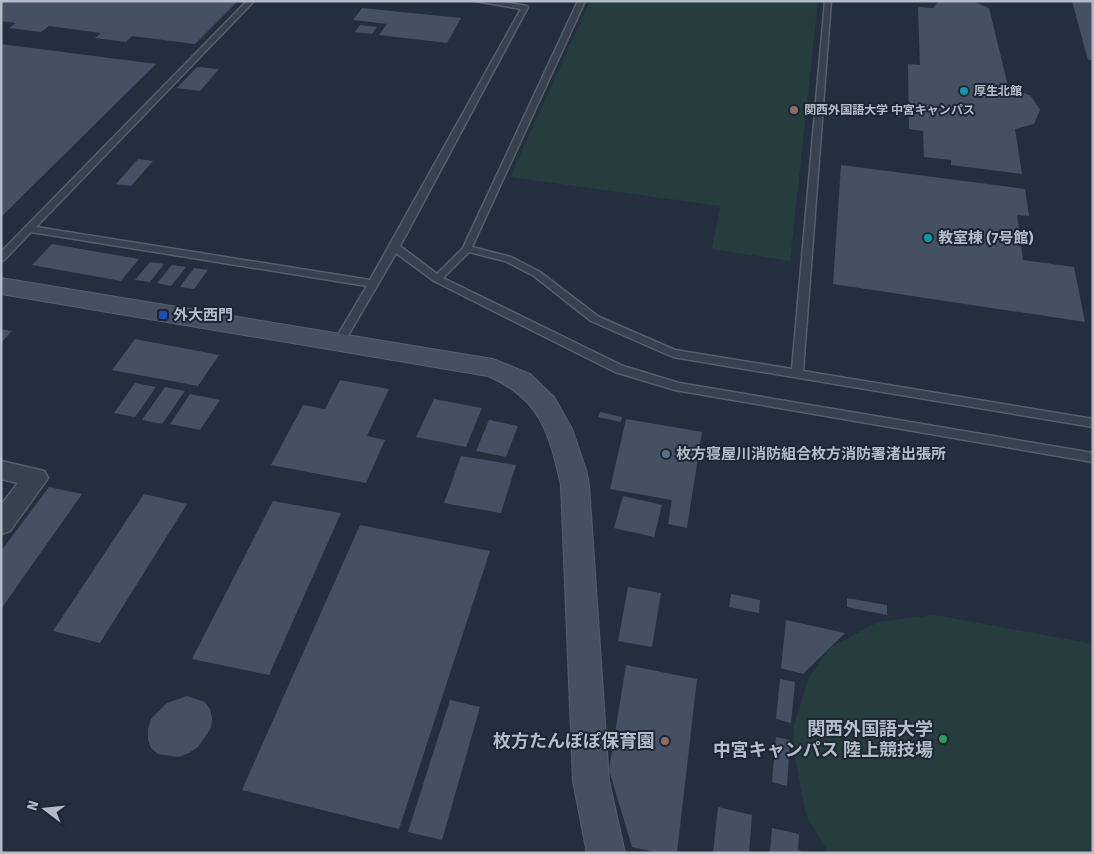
<svg xmlns="http://www.w3.org/2000/svg" width="1094" height="854" font-family="'Fira Sans','Noto Sans JP',sans-serif">
  <rect width="100%" height="100%" fill="#242f3e"/>
  <g fill="#263c3f">
    <path d="M590,1H818L790,261L712,249L720,206L510,177Z"/>
    <path d="M935,615L1093,644V853L828,852L806,815L794,752V725L809,677L831,647L878,622Z"/>
  </g>
  <g fill="#455162">
    <path d="M1,1H238L195,44L132,36L126,42L95,38L101,33L49,26L41,32L9,28L16,23L1,21Z"/>
    <path d="M939,1H972L989,8L1008,86L1031,96L1040,110L1034,124L1015,129L1022,174L951,165V160L924,157L923,131L909,129L908,64L920,65L918,7L933,8Z"/>
    <path d="M1072,1H1093V60H1088Z"/>
    <path d="M362,8L461,18L447,43L379,35L387,24L353,20Z"/>
    <path d="M360,25L377,27L372,34L355,32Z"/>
    <path d="M1,44L156,64L1,217Z"/>
    <path d="M197,67L219,69L200,91L177,88Z"/>
    <path d="M138,159L153,161L131,186L116,184Z"/>
    <path d="M841,165L1025,189L1029,216L1017,215L1023,260L1074,267L1085,322L833,284Z"/>
    <path d="M52,244L139,259L121,281L32,265Z"/>
    <path d="M150,262L164,264L150,282L135,280Z"/>
    <path d="M172,265L186,267L171,286L157,283Z"/>
    <path d="M194,268L208,270L194,289L180,287Z"/>
    <path d="M1,329L12,331L1,343Z"/>
    <path d="M135,339L219,355L198,386L112,370Z"/>
    <path d="M340,380L389,389L367,436L385,440L366,483L271,465L303,405L325,409Z"/>
    <path d="M135,383L156,387L135,417L114,413Z"/>
    <path d="M165,387L185,391L162,424L142,420Z"/>
    <path d="M190,394L220,400L200,430L170,424Z"/>
    <path d="M434,399L482,408L466,447L416,437Z"/>
    <path d="M600,412L622,417L621,422L598,417Z"/>
    <path d="M626,419L702,432L687,528L668,524L672,500L610,489Z"/>
    <path d="M489,420L518,426L506,457L476,451Z"/>
    <path d="M461,456L516,465L501,513L444,503Z"/>
    <path d="M49,487L82,494L1,609V551Z"/>
    <path d="M144,494L187,504L100,643L53,631Z"/>
    <path d="M623,496L662,505L654,537L614,528Z"/>
    <path d="M273,501L341,513L269,675L192,659Z"/>
    <path d="M360,525L490,551L399,829L242,790Z"/>
    <path d="M628,587L661,593L652,647L618,641Z"/>
    <path d="M731,594L760,600L759,613L729,607Z"/>
    <path d="M847,598L887,605V615L847,607Z"/>
    <path d="M786,620L845,633L803,674L781,668Z"/>
    <path d="M626,665L697,679L677,853H659L632,847L609,770Z"/>
    <path d="M780,679L795,682L791,723L776,719Z"/>
    <path d="M187,696L205,702L210,709L212,718L211,728L198,747L189,753L178,757L158,754L151,748L148,740V729L151,719L167,703Z"/>
    <path d="M450,700L480,707L442,840L408,832Z"/>
    <path d="M776,737L790,740L787,786L772,782Z"/>
    <path d="M718,807L752,815L749,853H713Z"/>
    <path d="M772,828L799,834L798,850L806,853H770Z"/>
  </g>
  <g fill="none" stroke-linecap="round" stroke-linejoin="round">
    <g stroke="#565f6c" stroke-width="3">
      <path id="lane" d="M247,1H254L36,227L370,280L521,9L475,1H496L527,6L528,7L400,246L437,274L463,248L578,1H585L472,247L511,257L540,272L599,317L675,350L792,369L825,1H831L803,371L1093,419V427L673,357L591,321L534,276L505,261L469,252L443,278L623,366L679,383L1093,453V462L675,390L615,372L434,281L396,253L342,346L338,347L333,343L367,286L31,232L4,260L1,261V252Z"/>
    </g>
    <g stroke="#565f6c" stroke-width="3">
      <path id="street" d="M1,461L44,471L48,478L10,531L1,534V505L18,483L1,479Z"/>
    </g>
    <g stroke="#565f6c" stroke-width="2">
      <path id="secondary" d="M1,278L493,359L530,374L554,397L572,429L586,470L589,485L609,781L625,853H587L573,781L561,485C549,433 541,399 488,376L1,294Z"/>
    </g>
    <use href="#lane" fill="#38414e" fill-rule="evenodd"/>
    <use href="#street" fill="#38414e" fill-rule="evenodd"/>
    <use href="#secondary" fill="#465061" fill-rule="evenodd"/>
  </g>
  <g fill="#0f9aa8" stroke="#1d2633" stroke-width="2">
    <circle cx="964" cy="91" r="5"/>
    <circle cx="928" cy="238" r="5"/>
  </g>
  <g fill="#8d6e63" stroke="#1d2633" stroke-width="2">
    <circle cx="794" cy="110" r="5"/>
    <circle cx="665" cy="741" r="5"/>
  </g>
  <rect fill="#1a4fb4" stroke="#1d2633" stroke-width="2" x="158" y="310" width="10" height="10" rx="2.5"/>
  <circle fill="#5c6f8a" stroke="#1d2633" stroke-width="2" cx="666" cy="454" r="5"/>
  <circle fill="#2e9e5b" stroke="#1d2633" stroke-width="2" cx="943" cy="739" r="5"/>
  <g text-anchor="middle" dominant-baseline="central" stroke-width="4" stroke-linejoin="round" paint-order="stroke">
    <g font-size="12" font-weight="bold" fill="#b4bcc9" stroke="#1d2633" text-anchor="start">
      <text x="974" y="91">厚生北館</text>
      <text x="804" y="110">関西外国語大学 中宮キャンパス</text>
    </g>
    <g font-size="15" font-weight="bold" fill="#b4bcc9" stroke="#1d2633" text-anchor="start">
      <text x="938" y="238">教室棟 (7号館)</text>
      <text x="173" y="315">外大西門</text>
      <text x="676" y="454">枚方寝屋川消防組合枚方消防署渚出張所</text>
    </g>
    <g font-size="18" font-weight="bold" fill="#b4bcc9" stroke="#1d2633" text-anchor="end">
      <text x="933" y="729">関西外国語大学<tspan x="933" dy="21">中宮キャンパス 陸上競技場</tspan></text>
      <text x="655" y="741">枚方たんぽぽ保育園</text>
    </g>
  </g>
  <rect width="1094" height="854" fill="none" stroke="#b4bcc9" stroke-width="5"/>
  <g transform="translate(45 809) rotate(286)" stroke="#1d2633" stroke-width="4" paint-order="stroke">
  <path d="M0-4L9 19L0 12L-9 19Z" fill="#b4bcc9"/>
  <text y="-8" font-size="14" font-weight="bold" text-anchor="middle" fill="#b4bcc9">N</text>
  </g>
</svg>
